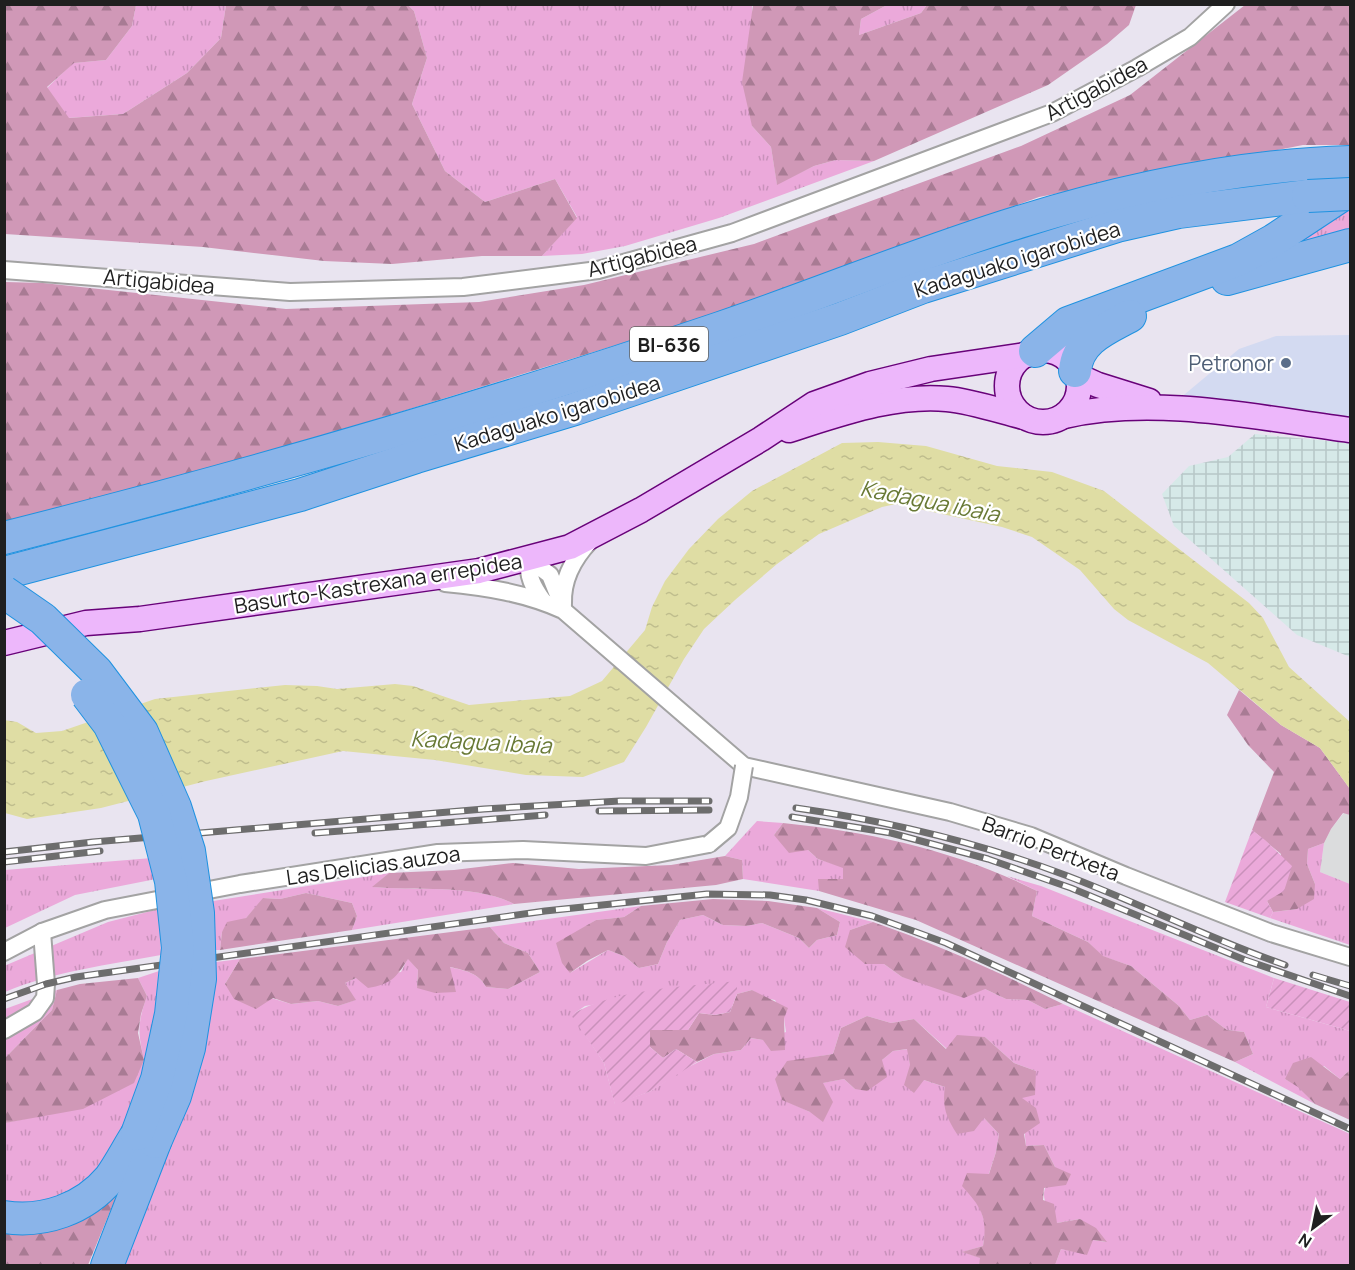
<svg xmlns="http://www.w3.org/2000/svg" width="1355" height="1270" font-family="Manrope,sans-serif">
  <defs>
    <pattern id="industrial-grid" width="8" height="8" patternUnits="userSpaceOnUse" patternTransform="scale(1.5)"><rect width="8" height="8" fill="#d6e9e8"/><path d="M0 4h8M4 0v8" fill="none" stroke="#b7c7c7"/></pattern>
    <pattern id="grass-tufts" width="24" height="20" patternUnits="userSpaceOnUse" patternTransform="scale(1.5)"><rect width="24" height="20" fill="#eba9da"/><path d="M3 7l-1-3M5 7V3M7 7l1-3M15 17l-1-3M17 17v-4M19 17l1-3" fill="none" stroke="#c991bb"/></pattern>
    <pattern id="forest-firs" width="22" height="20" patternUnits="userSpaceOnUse" patternTransform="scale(1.5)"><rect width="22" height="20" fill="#d098b7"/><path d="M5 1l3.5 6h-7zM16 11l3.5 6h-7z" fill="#a87b94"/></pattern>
    <pattern id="garden-furrows" width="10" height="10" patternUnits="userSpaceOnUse" patternTransform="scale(1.5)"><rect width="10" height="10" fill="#eba9da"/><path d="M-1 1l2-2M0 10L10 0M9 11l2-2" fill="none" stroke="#c991bb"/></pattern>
    <pattern id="water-ripples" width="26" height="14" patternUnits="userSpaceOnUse" patternTransform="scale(1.5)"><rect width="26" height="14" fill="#dfdda4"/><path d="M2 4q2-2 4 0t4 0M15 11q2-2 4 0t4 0" fill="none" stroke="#bfbd8d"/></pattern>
  </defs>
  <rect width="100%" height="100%" fill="#e9e4f0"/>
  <path fill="#dbdcdd" d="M1344,813L1350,815V884L1320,872L1324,843L1331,829Z"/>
  <path fill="#d3daf1" d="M1350,335V417L1179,399L1239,349L1276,336Z"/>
  <path fill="url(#industrial-grid)" d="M1255,434L1350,443V657L1297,635L1174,526L1162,494L1189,466L1228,457Z"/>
  <g fill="url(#grass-tufts)" fill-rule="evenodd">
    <path d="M136,5H226L221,38L187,73L123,114L68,118L47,88L73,63L106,60L132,26Z"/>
    <path d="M408,5H752V126L771,147L777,184L814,166L836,160L874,161L719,218L625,246L582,254L542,256L577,217L555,179L485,202L445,171L412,104L427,58L414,11Z"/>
    <path d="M887,5H927L921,13L859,35L861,19Z"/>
    <path d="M1348,209H1350V231L1248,264Z"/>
    <path d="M757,821L783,823L774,835L808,850L818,859L843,867V879H819V891L743,879L742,860L725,856Z"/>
    <path d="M1324,843L1320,872L1350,884V945L1270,918L1273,912L1297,909L1315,884L1307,864L1308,849Z"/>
    <path d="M152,858L156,879L75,895L5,928V870Z"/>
    <path d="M389,873L373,887C415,891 478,884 514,904L352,930L357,916L352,903L306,893L280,899L264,898L246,918L222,932L220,950H213V901Z"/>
    <path d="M1007,876L1041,886L1274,978L1266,1007L1350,1031V1070L1340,1079L1324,1066L1285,1079L1298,1086L1315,1104L1235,1062L1253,1054L1244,1032L1227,1030L1207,1015L1190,1020L1179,1006L1131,966L1102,956L1088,942L1032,916L1037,891Z"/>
    <path d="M641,906L624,917L596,920L580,930L570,973L608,950L624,956L639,968L658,964L667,942L680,920L703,915L723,925L746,926L762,923L799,938L809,948L817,940L837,935L840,922L817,908L873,922L850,930L865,964H884L902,977L985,989L1006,999L1028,1000L1045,1009L1063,1004L1350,1134V1265H1055L1061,1249L1072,1251L1093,1240L1106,1242L1080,1219L1057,1223C1040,1195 1040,1196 1055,1167L1044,1145L1026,1146L1021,1098L1036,1071L1014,1063L985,1037L947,1049L914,1019L891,1023L867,1016L841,1028L833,1054L815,1057L782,1099L810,1112L822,1083L844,1079L855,1089L882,1060L893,1051L908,1049L910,1065L924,1080L945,1087L984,1118L999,1134L996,1152L979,1204L986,1227L983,1246L963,1252L981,1258L979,1265L120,1266L181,1122L199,1070L209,1021L216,962L240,959L225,984L291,1004L318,1001L338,1006L355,1000L345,983L356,978L401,972L408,958L418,970L417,988L449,967C464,970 479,973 486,987L508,989L540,972L528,953L504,943L490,927ZM737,982V994L752,990L764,998L775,1000L784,1018L786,1032L763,1040L751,1038L741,1050L714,1054L679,1072L651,1091L615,1104L604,1063L572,1015L585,1006Z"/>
    <path d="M159,909L161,955C109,965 54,971 5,992L4,966L108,922Z"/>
    <path d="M162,970L149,1067L120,1135L96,1173L72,1191L50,1203L5,1206L4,1123L29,1118L144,1060C138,1033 137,1024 147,996L138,978Z"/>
    <path d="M57,990L52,1010L5,1058V1009Z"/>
  </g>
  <g fill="url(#forest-firs)">
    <path d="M4,5H136L132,26L106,60L74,63L47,87L69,118L123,114L187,73L221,38L226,5H408L414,11L427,58L412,104L445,171L485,202L555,179L577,218L542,256H482L392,264L324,261L203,247L5,234Z"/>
    <path d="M753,5H887L861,19L859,35L921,13L927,5H1136L1129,25L1107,44L1048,85L874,161L836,160L814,166L777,185L771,147L752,126L742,82Z"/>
    <path d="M1245,5H1350V145H1303L1039,197L726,311L258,456L5,526V282L43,283L286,309L479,302L584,285L754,244L1021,146L1130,95Z"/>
    <path d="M1239,690L1281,725L1320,748L1350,789V815L1343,813L1331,829L1324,843L1308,849L1307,864L1315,884L1314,899L1297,909L1273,912L1267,901L1281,854L1252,830L1274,772L1248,745L1227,715Z"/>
    <path d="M783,823C871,832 958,851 1037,891L1032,916L1088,942L1103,956L1131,966L1179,1006L1190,1020L1207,1015L1227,1030L1244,1032L1253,1054L1235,1062L916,920L819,891L818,879H843V868L818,859L808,850L789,853L774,835Z"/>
    <path d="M725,856L742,860L743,879L716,885L514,904C478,884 414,891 372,887L389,873L454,870L513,863L579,869L671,865Z"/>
    <path d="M306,893L352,903L357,916L352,930L220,950L222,932L227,922L246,918L263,898L280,899Z"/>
    <path d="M713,899L768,901L817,908L840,922L837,935L817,940L809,948L799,938L762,923L746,926L723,925L703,915L680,920L667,942L658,964L639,968L624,956L608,950L587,961L570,973L562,963L556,943L596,920L624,917L641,906Z"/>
    <path d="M873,922C939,945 1001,973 1063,1004L1045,1009L1028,1000L1006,999L985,989L964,998L902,977L884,964H865L845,947L850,930Z"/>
    <path d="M490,927L504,943L528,953L540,972L508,989L486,987C479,973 464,970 450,967L456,992L435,993L417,988L418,970L408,959C396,978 391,984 368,988L356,978L345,983L356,1000L338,1006L318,1001L291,1004L273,998L256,1009L234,999L225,984L240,959Z"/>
    <path d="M138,978L147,996L141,1014L138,1033L144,1060L134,1083L83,1109L5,1123V1058L52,1010L57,990L80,984Z"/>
    <path d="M752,990L788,1008L784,1018L785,1050L771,1051L763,1040L751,1038L741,1050L714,1054L697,1062L676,1049L663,1058L650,1047V1030H688L699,1013L715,1015L730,1012L737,994Z"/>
    <path d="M867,1016L891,1023L914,1019L946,1049L957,1035L985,1037L1014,1063L1036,1071L1035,1095L1022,1098L1036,1108L1040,1123L1024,1134L1026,1146L1044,1145L1055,1167L1071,1174L1066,1185L1044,1188L1043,1200L1054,1204L1057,1223L1080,1219L1096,1228L1107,1242L1093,1240L1087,1255L1061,1249L1055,1265H979L980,1258L962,1252L983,1246C988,1217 981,1207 962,1186L967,1173L989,1174L996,1152L999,1134L984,1118L974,1131L957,1134C946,1117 942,1106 945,1087L924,1080L914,1093L904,1085L910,1065L907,1049L893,1051L882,1060L887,1077L867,1091L855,1089L844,1079L823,1083L833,1102L823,1122L810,1112L782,1100L775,1079L787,1061L833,1054L841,1028Z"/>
    <path d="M1311,1057L1340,1079L1350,1070V1120L1315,1104L1298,1087L1285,1079L1293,1063Z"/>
    <path d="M145,1141L111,1209L88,1265L5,1266V1233L53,1229Z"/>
  </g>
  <g fill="url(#garden-furrows)">
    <path d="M1252,830L1265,840L1292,866L1284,891L1267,901L1273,912L1270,918L1225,902Z"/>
    <path d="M1274,978L1350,1002V1031L1266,1007Z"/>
    <path d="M737,981V994L730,1012L715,1015L699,1013L688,1030H650V1047L663,1058L676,1049L697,1062L651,1091L615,1105L604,1063L571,1015C615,988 686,987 737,981Z"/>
  </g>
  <path fill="url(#water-ripples)" d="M878,442L926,446L997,466L1052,472L1104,491L1249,603L1263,618L1289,667L1350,722V789L1320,748L1281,725L1208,663L1128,620L1114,609L1080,570L1032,537L1002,527L896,504L882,507L819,534L777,564L735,600L704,629L684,659L646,727L624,762L583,777L526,775L435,760L343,751L206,781L101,808L27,819L5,813L4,720L17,722L36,733L62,731L155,699L285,685L317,686L337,689L395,684L413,686L469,705L570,696L602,681L645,630L652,607L665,581L689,549L718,519L752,491L842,443Z"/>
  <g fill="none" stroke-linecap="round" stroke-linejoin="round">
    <g stroke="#a3a3a3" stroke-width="20">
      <g id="street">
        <path d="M4,270L290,292L463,287L598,270L732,233L1052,113L1137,68L1190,37L1226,4"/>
        <path d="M445,583C487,587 525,593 563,610L744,766L950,812L1031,836L1126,876L1271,933L1350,957"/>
        <path d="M543,601C533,587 527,576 529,559L550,575L563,607"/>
        <path d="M563,604C562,579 573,559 590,541"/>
        <path d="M4,952L42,932L105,910L240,884L438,853L523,850L646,856L709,844"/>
        <path d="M4,1030L35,1012L45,998L46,984L42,932"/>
      </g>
    </g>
    <g stroke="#680279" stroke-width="27">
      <g id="secondary">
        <circle cx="1043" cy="386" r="36"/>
        <path d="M1078,376L1098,385L1149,401"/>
        <path d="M1064,416C1155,395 1259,418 1350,430"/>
        <path d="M789,430C840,414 894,394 947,399C971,401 1000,411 1024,417"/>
        <path d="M4,643L86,623L140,619L479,571L570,547L641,510L761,439L814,404L870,384L931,369L1026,355"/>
      </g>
    </g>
    <g stroke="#1f92e0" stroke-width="34">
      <g id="highway">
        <path d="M1227,279L1350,245"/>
        <path d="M1035,351L1068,323L1238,260L1274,240L1345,193"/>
        <path d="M1075,371C1077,340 1106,329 1130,316"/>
        <path d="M4,538C246,477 484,408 720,328C820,294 918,253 1019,222C1126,189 1238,165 1350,162"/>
        <path d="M4,573L300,495L416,457L575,409L840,319L923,287L1117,226L1179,212L1308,196"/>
        <path d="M4,1217C44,1223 84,1209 110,1178C120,1164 128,1148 137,1134"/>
        <path d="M107,1266L155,1142"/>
      </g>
    </g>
    <use href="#street" stroke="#fff" stroke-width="16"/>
    <use href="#secondary" stroke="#edb7fb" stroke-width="24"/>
    <use href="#highway" stroke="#8ab4e9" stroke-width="32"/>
    <g stroke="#6d6d6d" stroke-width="7">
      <g id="rail">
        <path d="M796,808C888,821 977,842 1065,875C1139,903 1210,939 1285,965"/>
        <path d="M599,811L709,810"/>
        <path d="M792,817L891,833L988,859L1071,888L1245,960L1350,996"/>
        <path d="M315,833L545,815"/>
        <path d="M4,852L93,842L484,809L620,801H709"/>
        <path d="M4,862L100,851"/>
        <path d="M1313,975L1350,986"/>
        <path d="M4,999L46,984L76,977L545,911L707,894L770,895L806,900L872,916L946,943L1350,1129"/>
      </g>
    </g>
    <use href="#rail" stroke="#fff" stroke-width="4.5" stroke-dasharray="14" stroke-linecap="butt"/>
    <g stroke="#a3a3a3" stroke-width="20" stroke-linecap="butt">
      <path id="street-bridge" d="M709,844L728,828L739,797L744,766"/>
    </g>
    <g stroke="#1f92e0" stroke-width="34" stroke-linecap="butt">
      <g id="highway-bridge">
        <path d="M1308,196L1350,194"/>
        <path d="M4,592L43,619L97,672L142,732L175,807L189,851L198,913L200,979L189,1048L175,1096L155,1142"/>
        <path d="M87,695L109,724L154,814L171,881L178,948L171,1014L157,1079L137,1134"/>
      </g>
    </g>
    <use href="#street-bridge" stroke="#fff" stroke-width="16"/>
    <use href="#highway-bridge" stroke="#8ab4e9" stroke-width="32"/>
  </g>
  <circle fill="#5c6f8a" stroke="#fff" stroke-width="2" cx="1286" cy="363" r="6"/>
  <g text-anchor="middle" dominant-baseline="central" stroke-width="4.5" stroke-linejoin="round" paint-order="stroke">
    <rect fill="#fff" stroke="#626262" stroke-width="1.5" x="630" y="327" width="78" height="34" rx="4.5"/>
    <g font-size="20" font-weight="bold" fill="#1f1f1f">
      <text x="669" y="344">BI-636</text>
    </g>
    <g font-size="21" fill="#1f1f1f" stroke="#fff">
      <text transform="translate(1096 88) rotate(-28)">Artigabidea</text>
      <text transform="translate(642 256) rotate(-14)">Artigabidea</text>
      <text transform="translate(1017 259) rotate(-17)">Kadaguako igarobidea</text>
      <text transform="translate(159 281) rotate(5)">Artigabidea</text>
      <text transform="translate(557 413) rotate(-17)">Kadaguako igarobidea</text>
      <text transform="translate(378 583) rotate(-9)">Basurto-Kastrexana errepidea</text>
      <text transform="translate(1051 848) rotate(21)">Barrio Pertxeta</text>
      <text transform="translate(373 865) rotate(-8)">Las Delicias auzoa</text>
    </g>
    <g font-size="21" fill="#4e5e75" stroke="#fff" text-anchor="end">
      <text x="1274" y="363">Petronor</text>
    </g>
    <g font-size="22" font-style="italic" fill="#687935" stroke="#fff">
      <text transform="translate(930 501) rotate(11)">Kadagua ibaia</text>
      <text transform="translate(481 742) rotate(3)">Kadagua ibaia</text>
    </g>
  </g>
  <rect width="1355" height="1270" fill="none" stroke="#1f1f1f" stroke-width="12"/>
  <g transform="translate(1313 1228) rotate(212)" stroke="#ffffff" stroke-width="4.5" paint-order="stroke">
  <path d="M0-4.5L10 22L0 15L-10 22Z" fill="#1f1f1f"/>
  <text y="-9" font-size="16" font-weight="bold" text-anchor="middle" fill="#1f1f1f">N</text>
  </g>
</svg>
